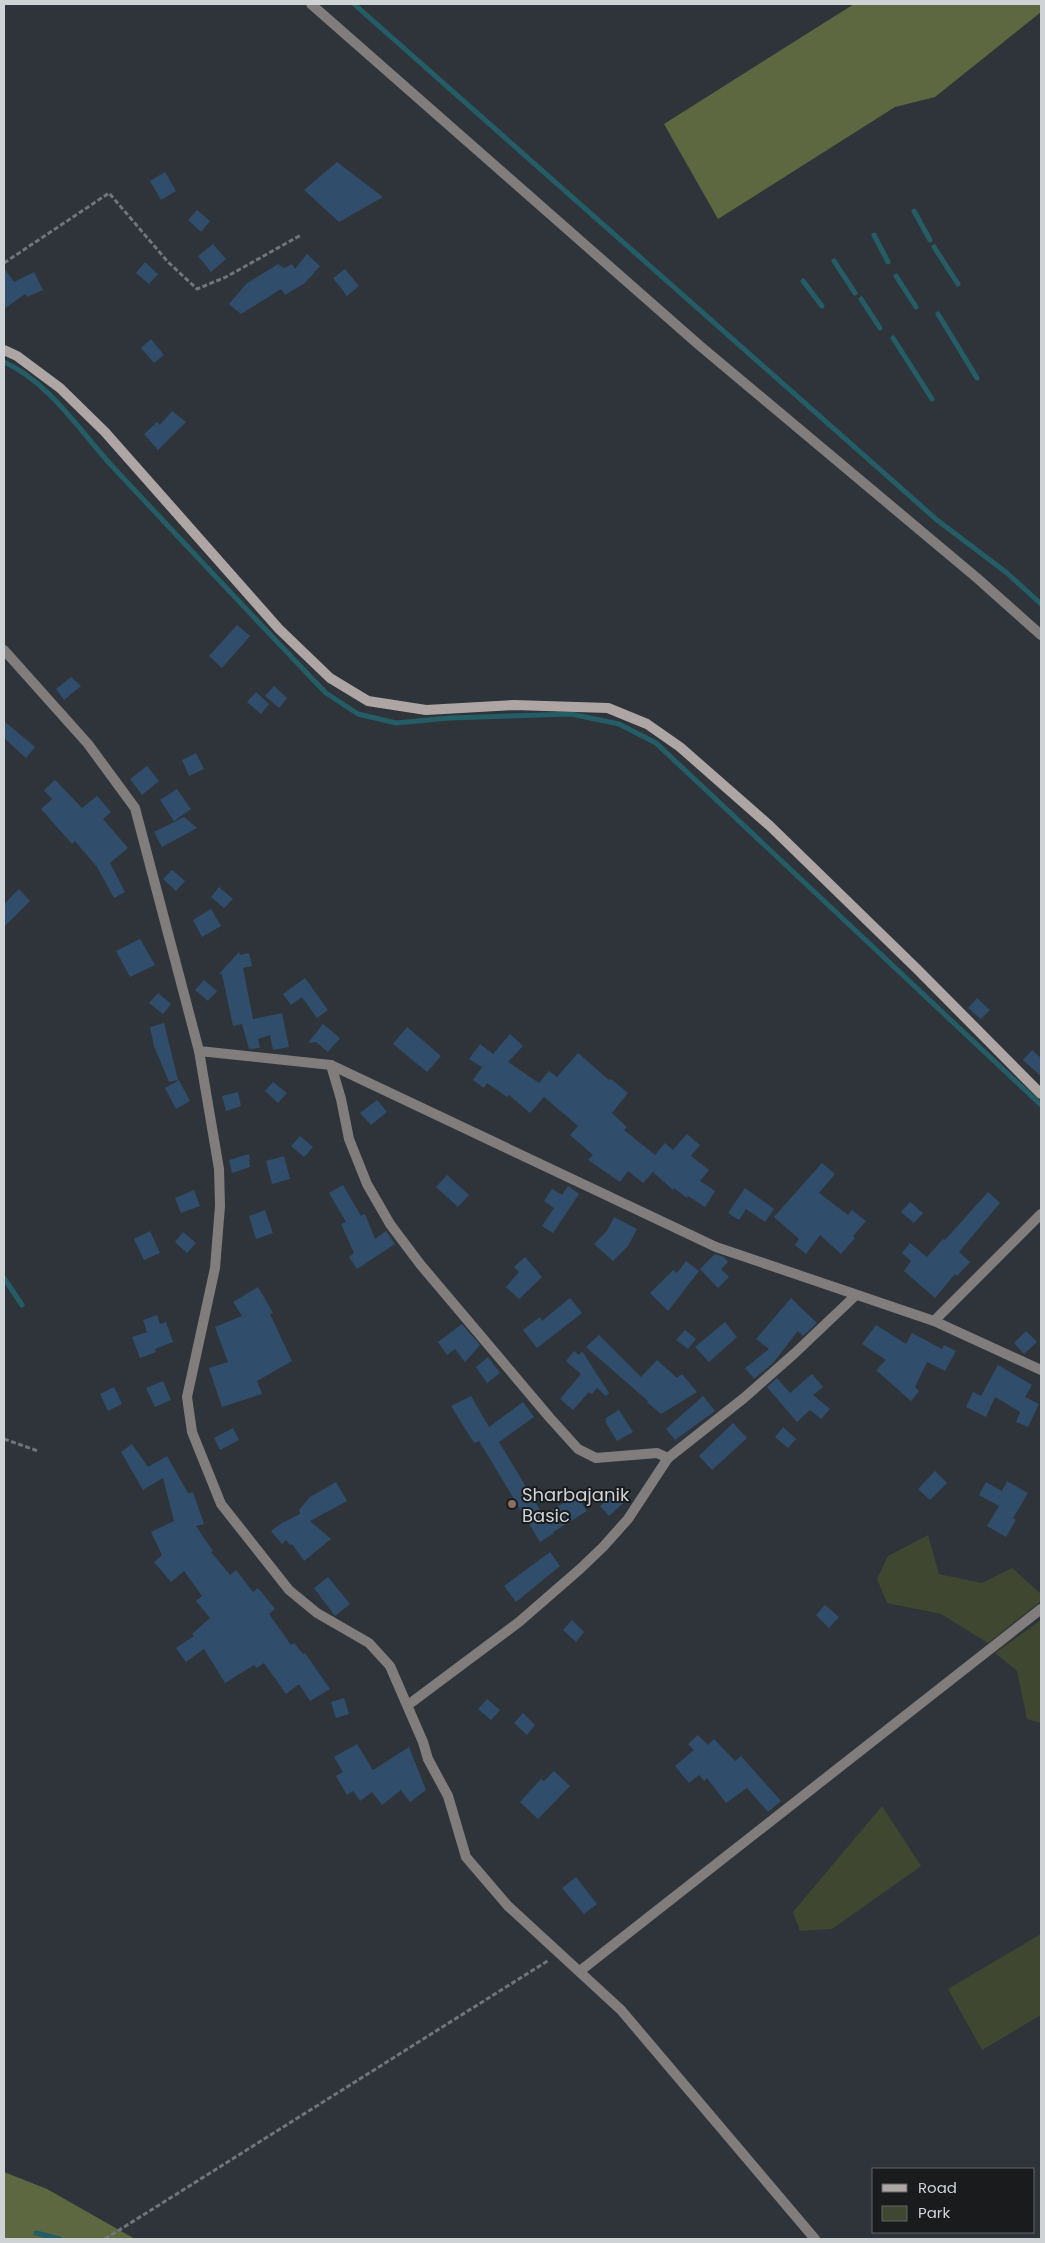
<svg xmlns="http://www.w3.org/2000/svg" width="1045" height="2243" font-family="Poppins,sans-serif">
  <rect width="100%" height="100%" fill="#2e3439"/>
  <g fill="#404730">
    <path d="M928,1535L939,1574L982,1583L1012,1568L1041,1594V1601L988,1643L941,1614L887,1603L877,1579L888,1556Z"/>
    <path d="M1041,1620V1723L1027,1719L1017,1671L995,1653Z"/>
    <path d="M882,1806L921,1866L832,1929L800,1931L793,1912Z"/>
    <path d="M1041,1934V2015L982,2050L948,1989Z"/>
  </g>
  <g fill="#5d6841">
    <path d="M854,4H1041V12L935,97L895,107L718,219L664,124Z"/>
    <path d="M4,2172L47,2189L135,2239H8L4,2238Z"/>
  </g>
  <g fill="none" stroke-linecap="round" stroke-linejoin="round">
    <g stroke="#245d65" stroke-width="5">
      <path d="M354,4L937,520L1007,573L1041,604"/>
      <path d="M914,211L930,240"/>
      <path d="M874,235L888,262"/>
      <path d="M934,247L958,284"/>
      <path d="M834,261L855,293"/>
      <path d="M896,276L916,307"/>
      <path d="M803,281L822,306"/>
      <path d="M861,299L880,328"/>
      <path d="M938,314L977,378"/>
      <path d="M893,338L932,399"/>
      <path d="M4,362C50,383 79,430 112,466C183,542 254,618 326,693L358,714L396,723L449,718L571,714L619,724L656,743L1041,1105"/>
      <path d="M4,1278L22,1305"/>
      <path d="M36,2233L60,2239"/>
    </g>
  </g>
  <g fill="#304e6b">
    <path d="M337,162L383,197L339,222L304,190Z"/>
    <path d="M165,172L176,191L161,200L150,181Z"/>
    <path d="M197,210L210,221L201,232L188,220Z"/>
    <path d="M213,244L226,259L211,272L198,256Z"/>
    <path d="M307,254L320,266L305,283L285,295L281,289L241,314L229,304L246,284L278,264L284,268L292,264L295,269Z"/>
    <path d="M145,262L158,274L149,284L136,273Z"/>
    <path d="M4,268L14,282L34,272L43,290L27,297L25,294L4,309Z"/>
    <path d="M345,269L359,286L347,296L333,278Z"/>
    <path d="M151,339L164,355L154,363L141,348Z"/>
    <path d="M172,411L186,422L158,450L144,434L157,422L160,425Z"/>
    <path d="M237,625L250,636L222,668L209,656Z"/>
    <path d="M71,677L81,686L64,700L56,689Z"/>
    <path d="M274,686L287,698L279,708L265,696Z"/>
    <path d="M256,692L269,704L261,714L247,702Z"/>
    <path d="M4,721L35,747L26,758L4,738Z"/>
    <path d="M196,753L204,769L189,776L182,760Z"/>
    <path d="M147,766L159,781L142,795L130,779Z"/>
    <path d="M55,780L82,808L97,796L111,812L103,819L128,848L110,863L125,892L114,898L97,867L75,841L72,844L41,809L52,799L44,790Z"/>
    <path d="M177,789L191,809L174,821L160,800Z"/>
    <path d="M184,817L197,828L162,847L154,832Z"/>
    <path d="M172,870L185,881L176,891L163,879Z"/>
    <path d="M219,887L233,899L224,908L211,897Z"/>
    <path d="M19,889L30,901L4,927V904Z"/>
    <path d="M211,909L221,926L202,937L193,920Z"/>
    <path d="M140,939L155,965L130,977L116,951Z"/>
    <path d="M239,952L240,955L249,953L252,966L243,968L253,1019L282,1013L289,1047L273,1050L270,1035L258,1039L260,1048L249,1049L242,1024L233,1026L222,974H219Z"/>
    <path d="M305,978L328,1010L317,1018L302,997L291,1005L283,994Z"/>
    <path d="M204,980L217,991L208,1001L195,990Z"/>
    <path d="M158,993L171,1004L163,1014L149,1003Z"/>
    <path d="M977,998L990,1010L981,1019L968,1008Z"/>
    <path d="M164,1023L178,1080L169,1082L154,1046L150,1027Z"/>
    <path d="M323,1024L340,1038L328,1052L316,1042L308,1043Z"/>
    <path d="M407,1027L441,1056L427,1072L393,1044Z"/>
    <path d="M510,1034L523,1046L508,1062L539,1083L549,1071L557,1077L578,1053L609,1080L611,1079L628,1093L612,1113L627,1127L624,1130L655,1155L665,1143L673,1150L687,1134L700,1145L691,1156L709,1170L700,1181L715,1191L705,1207L688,1196L687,1198L674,1188L673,1190L653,1172L643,1183L628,1171L620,1182L588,1160L593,1155L570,1135L578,1126L544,1097L530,1113L509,1095L507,1097L487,1083L484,1088L473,1080L482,1067L469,1059L480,1044L493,1054Z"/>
    <path d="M1032,1050L1041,1058V1076L1023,1060Z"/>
    <path d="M179,1080L190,1101L176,1109L165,1088Z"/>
    <path d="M273,1082L287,1093L278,1103L265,1091Z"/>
    <path d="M238,1092L241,1106L226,1111L222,1096Z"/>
    <path d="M377,1100L387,1112L371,1125L360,1113Z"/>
    <path d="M300,1136L313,1147L304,1157L291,1146Z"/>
    <path d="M249,1154L250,1167L232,1173L229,1160Z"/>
    <path d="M284,1156L290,1179L272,1184L266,1161Z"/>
    <path d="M822,1163L835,1174L819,1193L848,1215L852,1210L866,1221L853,1236L855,1238L841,1254L820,1235L806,1254L795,1245L799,1239L774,1217Z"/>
    <path d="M447,1175L469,1195L458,1207L436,1187Z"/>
    <path d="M343,1185L361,1216L365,1214L375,1239L386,1231L395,1244L357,1269L349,1257L354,1253L341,1224L346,1222L329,1193Z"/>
    <path d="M568,1186L579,1194L553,1233L542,1226L554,1208L544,1201L552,1189L562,1195Z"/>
    <path d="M745,1188L774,1209L765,1222L746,1209L739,1220L728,1213Z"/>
    <path d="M194,1190L200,1206L181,1213L175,1198Z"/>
    <path d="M988,1192L1000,1203L959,1252L970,1262L957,1276L955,1274L935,1298L904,1271L911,1261L902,1253L910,1243L927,1257L943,1239L945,1240Z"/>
    <path d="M910,1202L923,1213L914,1223L901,1212Z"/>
    <path d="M265,1210L273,1233L256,1239L249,1216Z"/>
    <path d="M614,1217L637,1229L628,1246L613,1261L594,1244L607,1231Z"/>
    <path d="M150,1231L160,1253L144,1260L134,1239Z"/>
    <path d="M183,1232L196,1243L187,1253L175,1242Z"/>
    <path d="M715,1254L724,1257L728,1262L721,1269L729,1277L718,1288L700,1269Z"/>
    <path d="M525,1257L542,1277L519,1299L506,1287L519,1272L514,1267Z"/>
    <path d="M686,1261L699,1271L668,1311L650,1293L673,1270L677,1273Z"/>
    <path d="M258,1287L273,1313L270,1314L292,1361L257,1381L262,1394L222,1407L209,1368L228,1362L215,1327L242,1316L233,1302Z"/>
    <path d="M570,1298L582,1313L537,1348L523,1330L540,1317L542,1321Z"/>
    <path d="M791,1298L817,1323L803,1336L798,1331L773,1363L754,1379L745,1368L769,1349L756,1339Z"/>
    <path d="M157,1315L160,1324L166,1322L173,1342L155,1349L156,1352L140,1358L132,1337L147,1332L143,1320Z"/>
    <path d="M725,1322L737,1337L709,1362L695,1347Z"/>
    <path d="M462,1324L480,1345L465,1362L455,1349L447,1355L438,1342Z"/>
    <path d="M876,1325L906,1344L912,1333L942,1349L944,1345L956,1351L945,1371L927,1362L915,1387L919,1391L911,1401L876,1370L886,1360L862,1344Z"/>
    <path d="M685,1330L696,1339L688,1349L676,1340Z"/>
    <path d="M1026,1331L1037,1342L1024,1354L1014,1343Z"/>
    <path d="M599,1335L641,1377L657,1360L677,1378L682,1374L697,1392L661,1414L647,1402L648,1401L586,1347Z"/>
    <path d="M574,1351L579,1355L582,1351L609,1393L606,1396L597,1388L592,1394L589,1392L573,1410L560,1399L581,1374L566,1361Z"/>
    <path d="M488,1357L500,1373L487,1383L476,1367Z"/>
    <path d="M998,1365L1032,1385L1025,1397L1039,1404L1028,1427L1016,1422L1020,1412L995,1397L986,1417L966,1407L973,1392L981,1396Z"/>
    <path d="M812,1374L823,1387L813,1395L830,1409L821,1419L810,1410L797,1422L767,1387L777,1378L790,1393Z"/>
    <path d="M163,1381L171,1400L155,1407L146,1388Z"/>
    <path d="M114,1387L122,1404L108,1411L100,1394Z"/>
    <path d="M471,1396L489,1427L523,1402L534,1417L499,1442L543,1515L577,1495L587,1511L553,1532L554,1533L540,1542L479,1441L474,1443L451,1406Z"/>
    <path d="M703,1396L715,1411L675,1440L666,1429Z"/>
    <path d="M619,1410L633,1432L617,1441L606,1423V1418Z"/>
    <path d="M733,1423L747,1438L712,1470L699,1456Z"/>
    <path d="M783,1427L796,1439L788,1448L775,1437Z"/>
    <path d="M233,1428L239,1440L220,1450L214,1438Z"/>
    <path d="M132,1444L148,1467L167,1456L188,1493L193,1492L204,1524L196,1526L213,1551L211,1552L230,1575L236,1570L253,1592L258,1588L275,1609L269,1614L291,1645L294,1643L303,1654L305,1653L330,1689L310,1701L299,1684L286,1694L264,1663L257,1668L254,1665L225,1683L204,1649L186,1662L176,1648L194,1636L192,1634L210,1618L196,1601L202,1596L184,1571L171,1582L154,1562L162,1555L151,1532L174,1521L163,1478L143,1490L121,1452Z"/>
    <path d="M935,1471L947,1483L930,1500L918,1489Z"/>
    <path d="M1007,1481L1028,1493L1013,1518L1016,1520L1006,1537L987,1526L999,1506L979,1495L986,1482L1002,1491Z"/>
    <path d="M336,1482L347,1501L310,1521L331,1539L304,1561L292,1544L290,1545L286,1540L282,1544L271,1531L282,1523L300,1514L299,1510L310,1497Z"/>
    <path d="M619,1489L628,1499L609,1516L600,1506Z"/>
    <path d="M550,1552L560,1566L516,1602L504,1586Z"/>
    <path d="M328,1577L350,1604L335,1616L314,1588Z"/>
    <path d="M825,1605L839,1617L829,1628L816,1615Z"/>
    <path d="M572,1620L584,1632L576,1642L563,1630Z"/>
    <path d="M344,1698L349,1714L336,1718L331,1702Z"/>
    <path d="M487,1699L500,1710L491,1720L478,1709Z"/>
    <path d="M523,1713L535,1725L527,1735L514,1723Z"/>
    <path d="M698,1735L708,1745L714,1739L735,1761L741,1756L781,1801L768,1812L747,1788L726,1803L707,1778L704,1781L699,1775L689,1783L675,1766L694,1750L688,1744Z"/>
    <path d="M357,1744L373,1770L409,1747L426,1790L410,1802L401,1790L382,1805L372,1792L360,1801L353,1791L347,1795L336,1776L343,1772L334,1757Z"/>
    <path d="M554,1771L570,1786L538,1819L520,1802L541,1779L544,1781Z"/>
    <path d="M576,1877L597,1904L584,1914L562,1888Z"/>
  </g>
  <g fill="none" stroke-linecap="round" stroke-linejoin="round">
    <g stroke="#707579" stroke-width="3" stroke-dasharray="5 2.5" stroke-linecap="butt">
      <path d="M4,263L109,193L168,262L197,289L226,277L301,235"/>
      <path d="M4,1439L38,1451"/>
      <path d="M105,2239L549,1960"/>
    </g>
    <g stroke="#817d7c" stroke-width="10">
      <path d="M311,4L699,345L977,578L1041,635"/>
      <path d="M4,650L88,744L135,808L199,1051L331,1065L716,1247L934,1321L1041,1370"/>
      <path d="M199,1051L219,1169L220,1206L215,1268L187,1397L192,1432L221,1504L289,1590L317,1613L369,1643L390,1666L423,1742L428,1759L448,1796L466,1857L508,1906L621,2010L815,2239"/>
      <path d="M331,1065L341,1099L349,1139L367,1184L390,1224L420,1264L550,1418L578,1449L596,1458L657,1453L668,1458"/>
      <path d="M934,1321L1041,1214"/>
      <path d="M408,1705L519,1622L580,1569L603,1547L628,1519L668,1458L744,1398L795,1353L856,1295"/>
      <path d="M580,1971L1041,1609"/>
    </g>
    <path stroke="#ada6a5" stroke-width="10" d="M4,350L17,356L60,388L105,432L279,629L330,678L368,701L426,710L514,705L608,708L647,724L680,747L770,826L917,969L1041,1094"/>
  </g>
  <circle fill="#8d6e63" stroke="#191b1d" stroke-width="2" cx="512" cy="1504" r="5"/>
  <g text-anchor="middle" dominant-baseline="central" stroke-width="4" stroke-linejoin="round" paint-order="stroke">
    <g font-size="18" fill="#d0d3d6" stroke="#191b1d" text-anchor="start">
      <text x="522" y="1494">Sharbajanik<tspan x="522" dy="21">Basic</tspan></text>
    </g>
  </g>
  <rect width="1045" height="2243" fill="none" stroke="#d0d3d6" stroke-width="10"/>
  <rect x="872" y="2168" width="162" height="65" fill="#191b1d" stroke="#626567"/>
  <rect x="882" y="2184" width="25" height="8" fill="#ada6a5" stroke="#626567"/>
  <text x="918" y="2193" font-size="15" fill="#d0d3d6">Road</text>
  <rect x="882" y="2206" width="25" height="15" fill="#404730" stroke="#626567"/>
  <text x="918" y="2218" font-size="15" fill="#d0d3d6">Park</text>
</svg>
